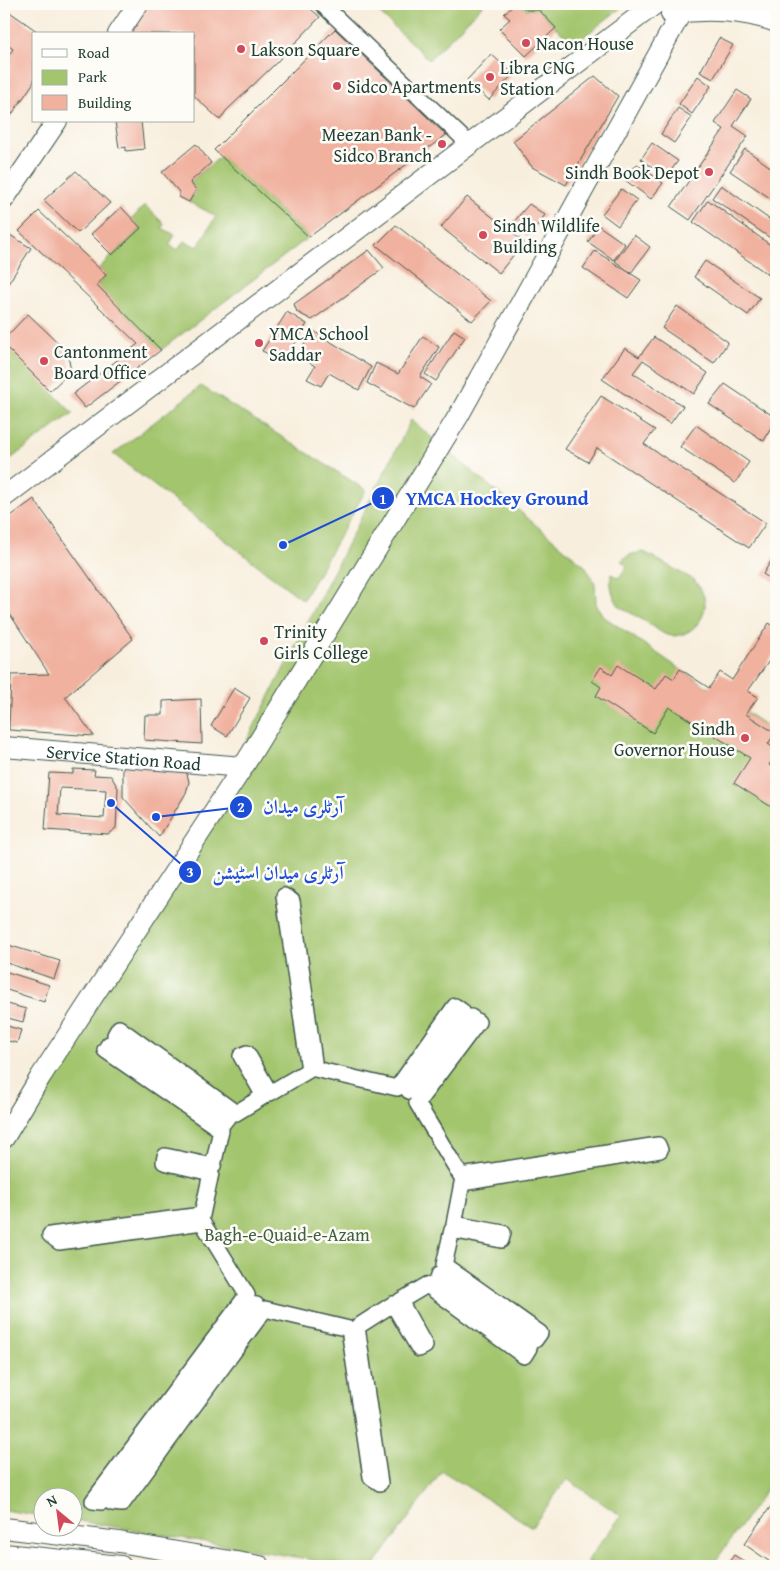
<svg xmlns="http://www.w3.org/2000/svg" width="780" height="1570" font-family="'Gentium Book Plus',Amiri,serif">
  <rect width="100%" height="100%" fill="#fdfcf7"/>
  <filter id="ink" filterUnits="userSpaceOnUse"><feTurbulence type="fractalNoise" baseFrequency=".02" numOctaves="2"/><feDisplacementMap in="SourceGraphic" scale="10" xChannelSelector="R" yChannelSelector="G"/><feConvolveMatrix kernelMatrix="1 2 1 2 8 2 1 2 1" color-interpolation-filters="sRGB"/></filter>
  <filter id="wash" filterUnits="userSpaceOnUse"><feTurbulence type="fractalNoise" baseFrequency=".0096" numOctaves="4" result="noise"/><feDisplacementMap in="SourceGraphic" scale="20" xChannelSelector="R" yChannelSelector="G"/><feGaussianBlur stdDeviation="1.12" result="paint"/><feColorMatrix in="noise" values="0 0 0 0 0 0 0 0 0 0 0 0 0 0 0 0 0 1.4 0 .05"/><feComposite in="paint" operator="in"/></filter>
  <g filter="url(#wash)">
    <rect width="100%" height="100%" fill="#f8eedd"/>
    <g fill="#a3c56d" stroke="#618150">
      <path d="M370,4H484L429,60Z"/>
      <path d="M520,4H626L573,45L539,10H526Z"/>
      <path d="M221,156L309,237L161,350L97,286L106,275L99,268L141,228L132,219L145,205L164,224L162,228L175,235L169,245L178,250L184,241L198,247L216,216L189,202L196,190L190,182Z"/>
      <path d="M4,345L73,413L5,463L4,462Z"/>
      <path d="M201,386L366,490L303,600L113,454Z"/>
      <path d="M411,420L586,567L595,583L596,604L603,616L680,669L776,732V1476L712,1566H595L587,1561L621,1516L567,1479L532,1527L442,1471L374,1566H350L73,1520L72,1498H42V1516L4,1510V1142L196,840Z"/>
      <path d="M644,552L694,580C700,587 705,595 705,605C705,622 686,640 667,635C663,634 658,630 654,627C643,620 631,613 620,607C612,596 610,587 611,574L619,578L627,566L621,561C628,554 635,553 644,552Z"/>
    </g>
    <g id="blocks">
      <g fill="#f1b19f" fill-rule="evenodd">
        <path d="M148,4H305L320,17L274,65L226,111L220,120L194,96V34H126Z"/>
        <path d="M515,4H520L526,10H539L556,28L526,56L499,29L510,19L504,14Z"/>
        <path d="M4,8L41,34H34V82L4,126V63L13,49L4,42Z"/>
        <path d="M335,29L446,135L309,237L214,150Z"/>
        <path d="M719,38L733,45L713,79L700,72Z"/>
        <path d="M491,54L513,74L489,100L467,80Z"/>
        <path d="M595,76L618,96L566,185L532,167L513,141Z"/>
        <path d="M698,76L711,86L692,114L679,104Z"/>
        <path d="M737,90L751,99L733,126L748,136L690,220L671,207L724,129L715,123Z"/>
        <path d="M678,108L692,117L674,143L661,134Z"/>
        <path d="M115,121H141L144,149L126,151V147L119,148Z"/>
        <path d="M652,143L678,161L666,177L641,159Z"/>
        <path d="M196,144L211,163L190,182L196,190L189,202L179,197V192L162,172Z"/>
        <path d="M745,149L776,171V202L730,171Z"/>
        <path d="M637,164L663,183L651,199L625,180Z"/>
        <path d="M76,171L110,203L78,233L44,200Z"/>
        <path d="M721,185L776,224V242L712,198Z"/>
        <path d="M621,189L637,200L618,226L602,214Z"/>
        <path d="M467,197L524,242L499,273L441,227Z"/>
        <path d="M708,200L776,249V280L693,222Z"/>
        <path d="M529,204L545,215L528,237L511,225Z"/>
        <path d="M121,207L141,228L112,255L91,234Z"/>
        <path d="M39,211L106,275L97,285L161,350L85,408L73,394L138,344L19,231Z"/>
        <path d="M396,225L491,301L472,321L376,245Z"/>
        <path d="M599,226L625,244L614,260L588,242Z"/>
        <path d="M10,235L31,248L4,290V244Z"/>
        <path d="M634,235L650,247L631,273L615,261Z"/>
        <path d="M369,250L384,268L312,320L297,312L294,304Z"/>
        <path d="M595,251L641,280L628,298L583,268Z"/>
        <path d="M705,261L760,298L748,315L694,277Z"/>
        <path d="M677,306L728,342L714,363L662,328Z"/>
        <path d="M287,312L307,324L284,361L262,351Z"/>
        <path d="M28,314L67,351L71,371L50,391L4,345V339Z"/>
        <path d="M312,330L371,367L359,390L329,373L321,386L307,379L315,366L298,356Z"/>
        <path d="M454,330L465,337L436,381L425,374Z"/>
        <path d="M423,336L439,347L420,377L431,384L414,409L367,383L376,363L398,374Z"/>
        <path d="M654,337L708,373L694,394L643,360L633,373L683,406L670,424L602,379L625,348L639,357Z"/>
        <path d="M725,384L776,418L764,441L709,404Z"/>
        <path d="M601,396L655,430L644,444L766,523L749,548L597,448L588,462L565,449Z"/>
        <path d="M696,425L749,462L735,483L680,447Z"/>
        <path d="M34,499L133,639L65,697L94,736L9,730L11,675L49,674L4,605V521Z"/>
        <path d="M776,553V583L763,574Z"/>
        <path d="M769,623L776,628V651L748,691L758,697L746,714L775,733L768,744L776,749V754L769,765L776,769V810L734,783L750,758L669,707L653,733L596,696L601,687L592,681L601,667L612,675L618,665L656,689L666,674L674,679L680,669L709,688L720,672L732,680Z"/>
        <path d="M234,688L250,698L227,736L211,726Z"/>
        <path d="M201,699L202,744L144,740L145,715H163V701Z"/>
        <path d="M123,765L185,771L187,774L189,782L186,793L159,837L123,797Z"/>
        <path d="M73,769L95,770L94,775L111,776L118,788L116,828L108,834L45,830L49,773L73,774ZM60,788L106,790L104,818L58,815Z"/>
        <path d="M5,944L60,961L54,979L4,962Z"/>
        <path d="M4,971L49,985L44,1002L4,989Z"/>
        <path d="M4,1003L26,1009L23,1022L4,1017Z"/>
        <path d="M4,1025L21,1030L17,1043L4,1040Z"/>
        <path d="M776,1499V1566L744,1544Z"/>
        <path d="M734,1555L751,1566H726Z"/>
      </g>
    </g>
  </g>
  <g filter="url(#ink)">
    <use href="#blocks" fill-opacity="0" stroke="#40584d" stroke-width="1"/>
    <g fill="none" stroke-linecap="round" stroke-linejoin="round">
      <g stroke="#40584d" stroke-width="18">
        <g id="minor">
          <path d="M322,4L469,144"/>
          <path d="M284,896L292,901L315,1069L397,1088L455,1006L462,1011L408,1084L407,1088L409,1091L417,1092L471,1017L478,1022L417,1103L461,1176L658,1145L660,1150L462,1183L454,1224L503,1233L501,1240L452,1230L444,1265L540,1333L535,1340L446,1274L439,1275L437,1281L439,1283L529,1348L524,1356L427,1285L400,1301L425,1346L419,1349L393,1304L357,1327L380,1483L371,1477L349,1329L265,1309L122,1504L112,1503L258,1311L256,1305L250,1304L246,1306L102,1502L93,1501L247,1295L202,1222L59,1242L50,1235L202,1215L211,1173L164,1162L165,1156L213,1166L221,1130L105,1050L109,1044L223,1123L227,1118L224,1112L115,1035L119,1028L236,1113L264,1096L241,1056L247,1053L270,1093L309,1070Z"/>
        </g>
      </g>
      <g stroke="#40584d" stroke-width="22">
        <g id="major">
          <path d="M671,14C705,8 744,10 776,22"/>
          <path d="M118,34L138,4"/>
          <path d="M4,199L57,121"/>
          <path d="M4,497L655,4"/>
          <path id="s1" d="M4,747L243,767"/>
          <path d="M4,1138L41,1076L243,767L459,415L686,4"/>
          <path d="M4,1528L119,1542L260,1566"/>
          <path d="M4,1554L121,1566"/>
        </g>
      </g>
      <use href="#minor" stroke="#fff" stroke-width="15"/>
      <use href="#major" stroke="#fff" stroke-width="20"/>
    </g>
  </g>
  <g fill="#d1495b" stroke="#fdfcf7" stroke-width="2">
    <circle cx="526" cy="43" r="5"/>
    <circle cx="241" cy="49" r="5"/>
    <circle cx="490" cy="77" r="5"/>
    <circle cx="337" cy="86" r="5"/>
    <circle cx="442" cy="144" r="5"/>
    <circle cx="709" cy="172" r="5"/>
    <circle cx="483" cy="235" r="5"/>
    <circle cx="259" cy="343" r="5"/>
    <circle cx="44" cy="361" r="5"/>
    <circle cx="264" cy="641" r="5"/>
    <circle cx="745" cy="738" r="5"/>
  </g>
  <g text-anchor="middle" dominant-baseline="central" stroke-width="5" stroke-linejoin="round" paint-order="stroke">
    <g font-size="18" fill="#1f3d34" stroke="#fdfcf7" text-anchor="start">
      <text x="536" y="43">Nacon House</text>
      <text x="251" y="49">Lakson Square</text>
      <text x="500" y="67">Libra CNG<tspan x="500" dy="21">Station</tspan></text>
      <text x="347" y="86">Sidco Apartments</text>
      <text x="432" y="134" text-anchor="end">Meezan Bank -<tspan x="432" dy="21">Sidco Branch</tspan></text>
      <text x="699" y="172" text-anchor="end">Sindh Book Depot</text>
      <text x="493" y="225">Sindh Wildlife<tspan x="493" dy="21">Building</tspan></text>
      <text x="269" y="333">YMCA School<tspan x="269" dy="21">Saddar</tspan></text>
      <text x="54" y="351">Cantonment<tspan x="54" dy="21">Board Office</tspan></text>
      <text x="274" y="631">Trinity<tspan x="274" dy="21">Girls College</tspan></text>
      <text x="735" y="728" text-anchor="end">Sindh<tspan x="735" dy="21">Governor House</tspan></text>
    </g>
    <g font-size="18" fill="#1f3d34" stroke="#fdfcf7">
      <text stroke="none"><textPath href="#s1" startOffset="120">Service Station Road</textPath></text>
    </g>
    <g font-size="18" fill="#405f42" stroke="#fdfcf7">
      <text x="287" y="1234">Bagh-e-Quaid-e-Azam</text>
    </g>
  </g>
  <path fill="none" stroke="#1d4ed8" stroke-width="2" d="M283 545L383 498M156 817L241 807M111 803L190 872"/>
  <g fill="#1d4ed8" stroke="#fdfcf7" stroke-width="2">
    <circle cx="283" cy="545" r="5"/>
    <circle cx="156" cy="817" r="5"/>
    <circle cx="111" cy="803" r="5"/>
    <circle cx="383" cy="498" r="12"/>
    <circle cx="241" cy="807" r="12"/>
    <circle cx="190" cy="872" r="12"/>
  </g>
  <g font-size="15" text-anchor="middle" font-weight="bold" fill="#fff">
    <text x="383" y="504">1</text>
    <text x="241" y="812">2</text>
    <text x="190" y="877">3</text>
  </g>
  <g font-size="19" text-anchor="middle" font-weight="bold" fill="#1d4ed8" stroke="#fdfcf7" stroke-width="5" stroke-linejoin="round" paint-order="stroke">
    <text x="497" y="505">YMCA Hockey Ground</text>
    <text x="303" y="813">آرٹلری میدان</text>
    <text x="278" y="879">آرٹلری میدان اسٹیشن</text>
  </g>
  <rect width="780" height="1570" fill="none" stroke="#fdfcf7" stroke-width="20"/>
  <rect x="32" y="32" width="162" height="90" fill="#fdfcf7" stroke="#a4b0a9"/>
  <rect x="42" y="49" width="25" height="8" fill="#ffffff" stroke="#a4b0a9"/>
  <text x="78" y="58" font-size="15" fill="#1f3d34">Road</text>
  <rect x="42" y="70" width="25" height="15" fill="#a3c56d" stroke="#a4b0a9"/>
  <text x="78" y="82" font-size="15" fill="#1f3d34">Park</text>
  <rect x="42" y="95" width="25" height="15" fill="#f1b19f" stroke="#a4b0a9"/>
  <text x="78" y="108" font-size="15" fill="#1f3d34">Building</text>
  <g transform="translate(58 1512) rotate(331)"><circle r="24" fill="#fdfcf7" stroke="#a4b0a9"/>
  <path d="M0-4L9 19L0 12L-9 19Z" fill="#d1495b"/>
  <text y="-8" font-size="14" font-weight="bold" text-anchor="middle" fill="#1f3d34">N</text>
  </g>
</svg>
